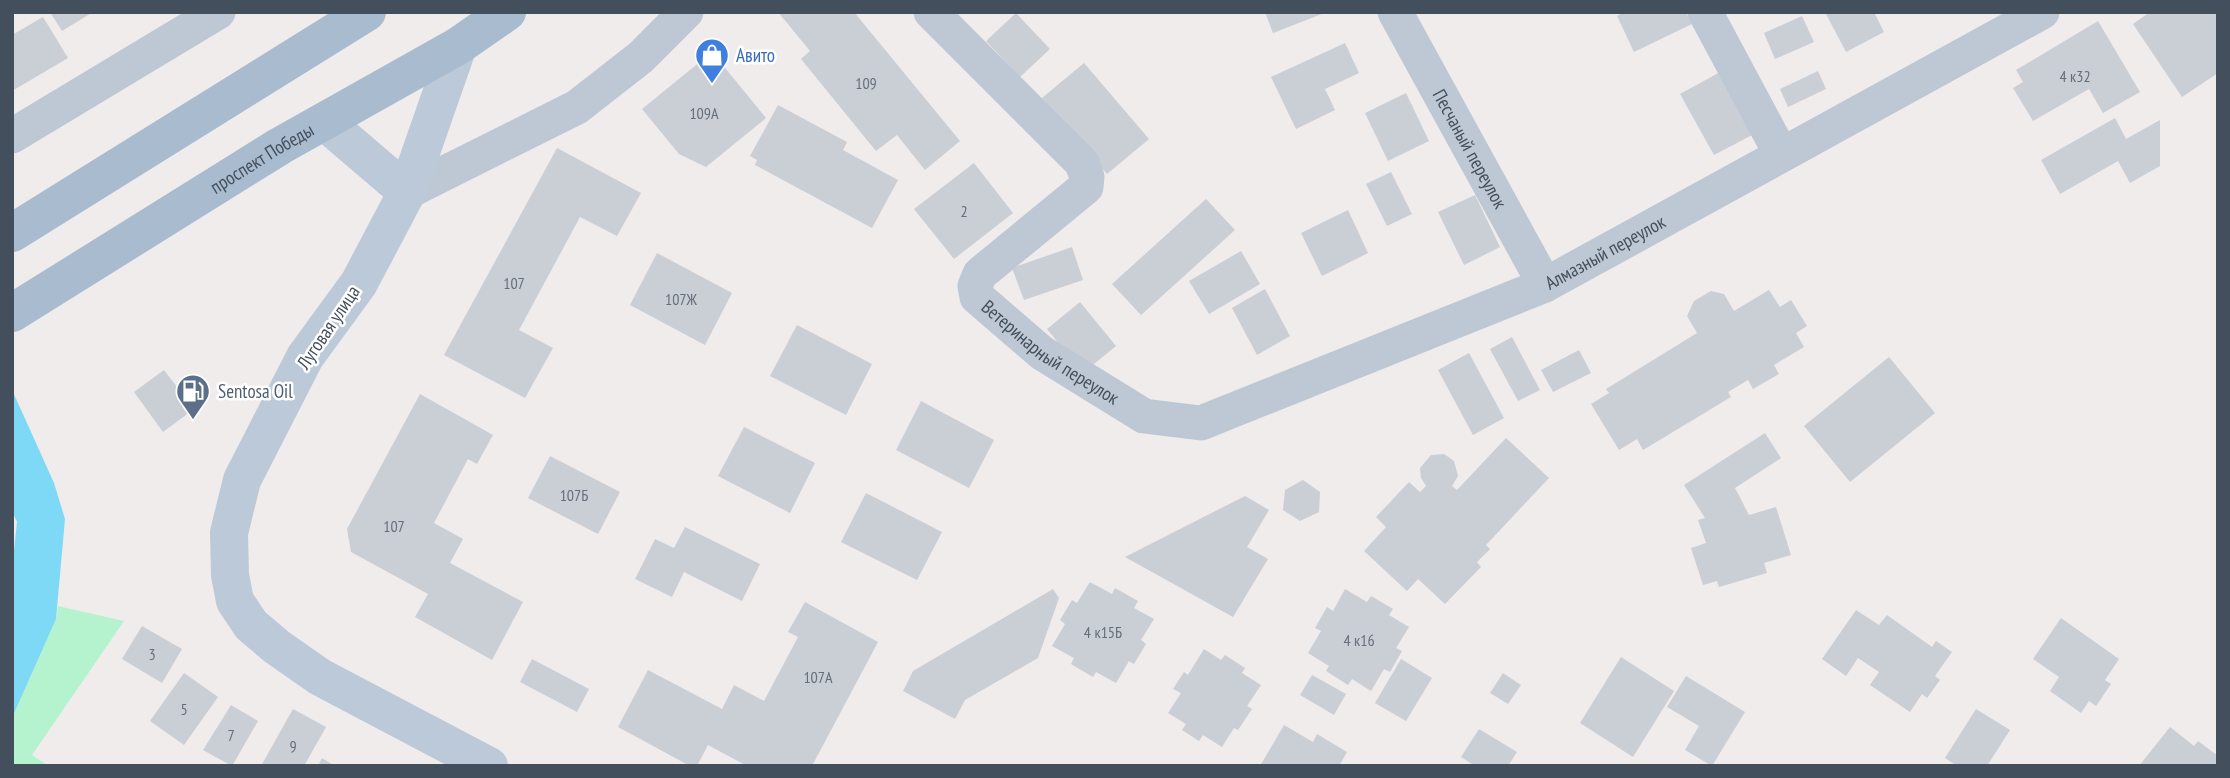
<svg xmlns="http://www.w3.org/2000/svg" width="2230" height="778" font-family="'PT Sans Narrow',sans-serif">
  <rect width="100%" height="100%" fill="#f0ecec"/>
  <path fill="#b4f3ce" d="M58,606L124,621L32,755L49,766H12V718L56,619Z"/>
  <path fill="#7dd9f5" d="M13,392L54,483L65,519L56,619L12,718V569L17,522L12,511Z"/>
  <g fill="#caced5">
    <path d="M50,12H93L62,31Z"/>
    <path d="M778,12H854L960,141L925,170L897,135L876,151L801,59L810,51Z"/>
    <path d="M1265,12H1327L1273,33Z"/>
    <path d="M1624,12H1686L1692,24L1634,52L1617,16Z"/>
    <path d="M1829,12H1874L1884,32L1846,52L1826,14Z"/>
    <path d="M2150,12H2218V73L2182,97L2133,24Z"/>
    <path d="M1016,13L1050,49L1020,77L986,41Z"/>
    <path d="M1802,16L1814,42L1775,59L1764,33Z"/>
    <path d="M43,17L68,58L12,91V35Z"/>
    <path d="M2098,21L2140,92L2103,113L2089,89L2033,121L2013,88L2023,82L2016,70Z"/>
    <path d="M1345,43L1359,73L1325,89L1335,110L1296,129L1271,77Z"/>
    <path d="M712,52L766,118L706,167L679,154L642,109Z"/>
    <path d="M1084,63L1149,139L1107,174L1042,98Z"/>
    <path d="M1722,71L1756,133L1714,155L1680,94Z"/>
    <path d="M1818,71L1826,89L1788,107L1780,89Z"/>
    <path d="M1406,93L1429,141L1388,161L1365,113Z"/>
    <path d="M778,105L847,142L843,150L898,180L872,228L755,165L757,160L750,156Z"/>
    <path d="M2115,118L2126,139L2160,120V166L2130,183L2118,161L2060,194L2041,160Z"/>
    <path d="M557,148L641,193L617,236L580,217L519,330L553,348L525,398L444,355Z"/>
    <path d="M974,163L1013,213L954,259L914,209Z"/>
    <path d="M1391,172L1412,214L1387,226L1366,184Z"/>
    <path d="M1475,195L1500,247L1464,265L1438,212Z"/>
    <path d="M1206,199L1235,230L1141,315L1112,284Z"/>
    <path d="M1348,210L1368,253L1322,276L1301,233Z"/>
    <path d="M1072,247L1083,280L1024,300L1012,268Z"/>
    <path d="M1241,251L1260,284L1209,314L1189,281Z"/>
    <path d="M657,253L732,293L705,345L630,305Z"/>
    <path d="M1265,289L1290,336L1257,355L1232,308Z"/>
    <path d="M1769,290L1780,307L1791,300L1807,326L1796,333L1804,347L1774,365L1779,374L1753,389L1748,380L1728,392L1731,397L1643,450L1637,439L1619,450L1591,404L1609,393L1606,389L1697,333L1687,316L1694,301L1711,291L1724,294L1734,311Z"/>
    <path d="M1080,302L1116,346L1083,373L1047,329Z"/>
    <path d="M797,325L872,364L846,415L770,376Z"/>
    <path d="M1512,337L1540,390L1518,401L1490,349Z"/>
    <path d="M1579,350L1591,373L1553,392L1541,370Z"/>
    <path d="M1469,353L1504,418L1473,435L1438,370Z"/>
    <path d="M1889,357L1935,413L1850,482L1804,426Z"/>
    <path d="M164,370L194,409L163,432L134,392Z"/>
    <path d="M420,394L493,435L477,464L468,459L434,523L463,539L450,563L523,602L492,660L415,617L428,594L351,552L347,529Z"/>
    <path d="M921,401L994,440L969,488L896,450Z"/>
    <path d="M744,427L815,463L790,513L718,476Z"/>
    <path d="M1765,433L1781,458L1735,488L1749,515L1776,507L1791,555L1764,563L1767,573L1719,587L1717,581L1703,585L1691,548L1706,543L1698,520L1705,518L1684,485Z"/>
    <path d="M1506,438L1549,478L1486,545L1490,549L1477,562L1481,567L1445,604L1418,579L1407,591L1364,551L1386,527L1376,517L1409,482L1420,492L1426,486L1421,478L1420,468L1431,455L1444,454L1454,461L1458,476L1452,486L1457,490Z"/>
    <path d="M550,456L620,492L598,534L528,498Z"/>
    <path d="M1303,480L1320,492L1319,512L1300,521L1283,510L1285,490Z"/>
    <path d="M866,493L942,532L917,580L841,542Z"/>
    <path d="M1245,496L1269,510L1247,547L1268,559L1233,617L1125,557Z"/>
    <path d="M685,527L760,564L742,601L684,572L672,597L635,579L655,539L674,548Z"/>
    <path d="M1090,582L1112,594L1115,588L1138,601L1134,608L1154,619L1141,640L1146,644L1134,664L1129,661L1116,683L1096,672L1093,677L1071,664L1074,658L1052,646L1065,624L1060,620L1072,600L1077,603Z"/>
    <path d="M1053,589L1059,598L1038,658L965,700L955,719L903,691L913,671Z"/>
    <path d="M1345,589L1367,602L1371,596L1393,609L1389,615L1409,627L1396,648L1402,651L1390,672L1384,669L1371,691L1352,679L1348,685L1326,671L1329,666L1308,653L1321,631L1315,628L1327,607L1333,611Z"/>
    <path d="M805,602L878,642L812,766H747L708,745L697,766H690L618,727L648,670L722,709L734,685L764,701L798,637L788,632Z"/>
    <path d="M1856,610L1879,625L1887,615L1932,647L1936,641L1952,652L1935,676L1940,680L1927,698L1922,694L1910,712L1870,685L1879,672L1858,658L1846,676L1822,659Z"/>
    <path d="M2061,618L2119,659L2105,680L2111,684L2096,706L2089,701L2081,713L2050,691L2059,677L2033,659Z"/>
    <path d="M142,626L182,649L162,683L122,659Z"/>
    <path d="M1204,649L1221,660L1225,655L1245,668L1242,673L1261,685L1247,706L1252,709L1238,730L1234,728L1222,747L1203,735L1199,741L1182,730L1186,724L1168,713L1181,693L1173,689L1184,672L1188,675Z"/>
    <path d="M1621,657L1674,691L1633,757L1580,723Z"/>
    <path d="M532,659L589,689L577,712L520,682Z"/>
    <path d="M1401,659L1432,678L1406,721L1375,703Z"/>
    <path d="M184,673L218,697L184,745L150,721Z"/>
    <path d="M1503,673L1521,685L1508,704L1490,693Z"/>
    <path d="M1312,675L1346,694L1334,715L1300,695Z"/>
    <path d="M1686,676L1745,712L1712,766L1685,750L1699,726L1667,707Z"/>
    <path d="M231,705L258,721L232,766L203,750Z"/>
    <path d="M293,709L326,727L304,766H261Z"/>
    <path d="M1976,709L2010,730L1987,766H1957L1945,758Z"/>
    <path d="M1284,725L1313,742L1317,734L1347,752L1339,766H1260Z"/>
    <path d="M2170,727L2194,746L2198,741L2218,756V766H2139Z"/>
    <path d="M1479,729L1517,752L1508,766H1475L1461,757Z"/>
    <path d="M322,758L335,766H318Z"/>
  </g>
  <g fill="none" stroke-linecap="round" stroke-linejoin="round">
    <g stroke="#bec8d4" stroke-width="35">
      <path id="s1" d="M931,12L1082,163L1087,177L1086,187L980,274L975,286L977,297L1042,353L1144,416L1201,423L1545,285L2042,12"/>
      <path id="s2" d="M1395,12L1545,285"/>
      <path d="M1705,12L1781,154"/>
      <path d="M12,136L218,12"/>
      <path d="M407,192L577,107L641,57L686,12"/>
    </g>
    <g stroke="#bcc9d8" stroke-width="38">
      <path d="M458,46L407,192L359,283L305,357L242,480L229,533L230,575L235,601L251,625L277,647L320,677L489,766"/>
      <path d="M325,122L407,192"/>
    </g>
    <g stroke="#a8bbcf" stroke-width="38">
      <path d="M12,233L367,12"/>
      <path id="s3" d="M12,313L280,146L458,46L507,12"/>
    </g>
  </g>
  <defs>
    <g id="shop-pin" transform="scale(1.75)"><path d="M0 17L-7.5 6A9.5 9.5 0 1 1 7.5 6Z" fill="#3f7fe0" stroke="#fff"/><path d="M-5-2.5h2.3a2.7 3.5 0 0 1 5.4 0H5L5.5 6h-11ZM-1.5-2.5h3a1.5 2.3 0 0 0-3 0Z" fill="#fff"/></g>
    <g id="fuel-pin" transform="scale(1.75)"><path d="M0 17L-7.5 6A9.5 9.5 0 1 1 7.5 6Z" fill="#5c6f8a" stroke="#fff"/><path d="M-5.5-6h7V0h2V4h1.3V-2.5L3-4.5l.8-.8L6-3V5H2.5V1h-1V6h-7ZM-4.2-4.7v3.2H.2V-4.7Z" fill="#fff"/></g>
  </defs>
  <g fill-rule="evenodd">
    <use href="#shop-pin" x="712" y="55"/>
    <use href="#fuel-pin" x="193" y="391"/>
  </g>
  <g text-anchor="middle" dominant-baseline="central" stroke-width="5" stroke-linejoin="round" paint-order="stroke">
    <g font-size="16" fill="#656f7a">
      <text x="2075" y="76">4 к32</text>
      <text x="866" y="83">109</text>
      <text x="704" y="113">109А</text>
      <text x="964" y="211">2</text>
      <text x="514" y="283">107</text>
      <text x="681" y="299">107Ж</text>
      <text x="574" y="495">107Б</text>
      <text x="394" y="526">107</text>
      <text x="1103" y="632">4 к15Б</text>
      <text x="1359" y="640">4 к16</text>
      <text x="152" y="654">3</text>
      <text x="818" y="677">107А</text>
      <text x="184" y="709">5</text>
      <text x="231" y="735">7</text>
      <text x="293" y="746">9</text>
    </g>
    <g font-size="19" fill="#366cbe" stroke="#fff" text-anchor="start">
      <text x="736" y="55">Авито</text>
    </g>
    <g font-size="19" fill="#434f5c" stroke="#fff">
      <text stroke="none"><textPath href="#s2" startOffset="156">Песчаный переулок</textPath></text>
      <text stroke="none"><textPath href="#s3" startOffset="294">проспект Победы</textPath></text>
      <text stroke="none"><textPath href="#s1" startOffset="1102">Алмазный переулок</textPath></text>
      <text transform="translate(328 327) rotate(-56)">Луговая улица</text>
      <text stroke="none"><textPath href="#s1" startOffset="492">Ветеринарный переулок</textPath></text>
    </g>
    <g font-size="19" fill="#4e5e75" stroke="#fff" text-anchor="start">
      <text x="218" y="391">Sentosa Oil</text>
    </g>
  </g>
  <rect width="2230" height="778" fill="none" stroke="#434f5c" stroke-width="28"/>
</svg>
